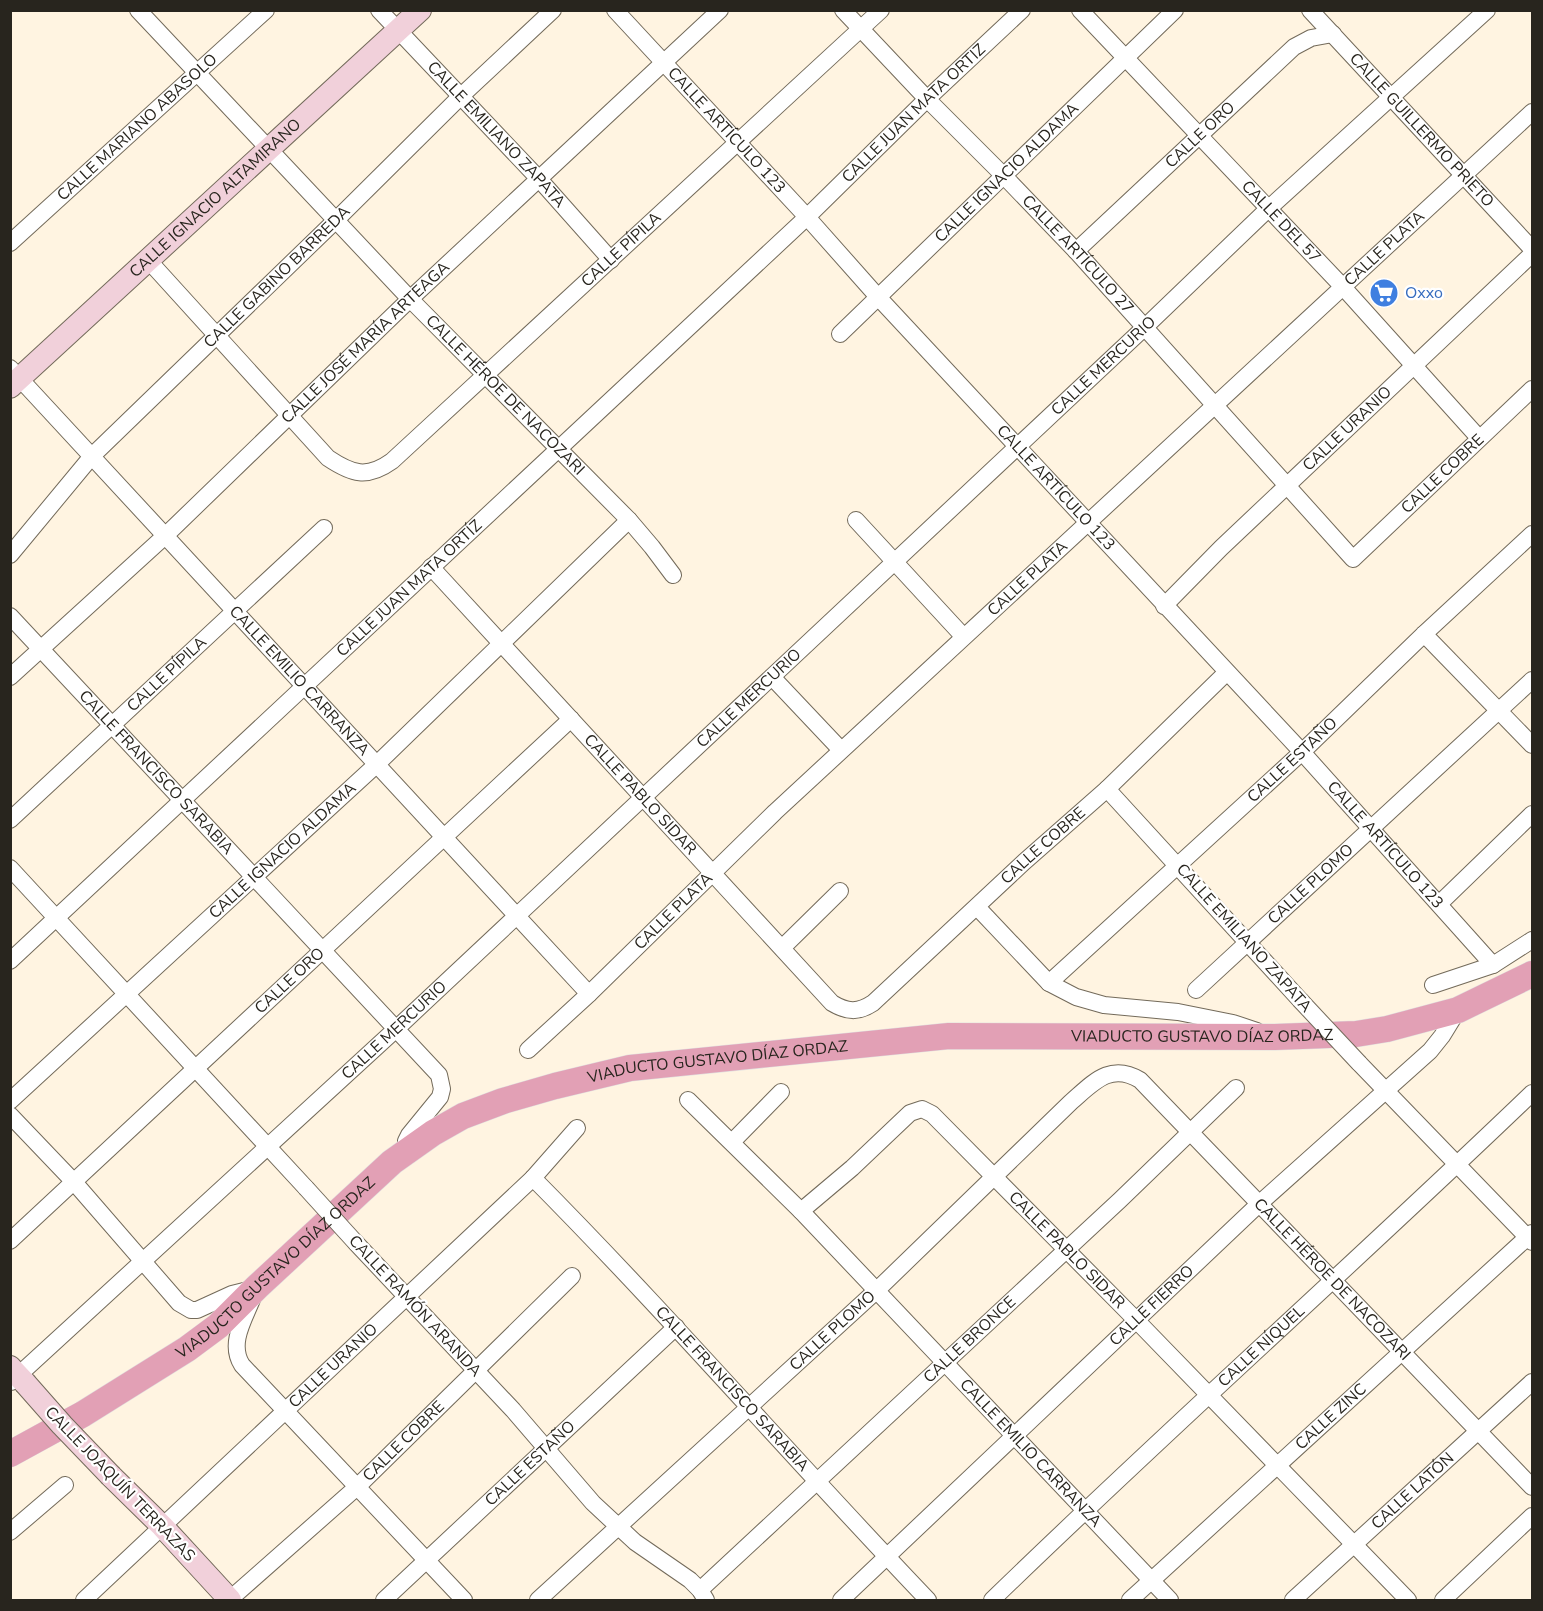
<svg xmlns="http://www.w3.org/2000/svg" width="1543" height="1611" font-family="'Nunito Sans',sans-serif">
  <rect width="100%" height="100%" fill="#fff4e1"/>
  <g fill="none" stroke-linecap="round" stroke-linejoin="round">
    <g stroke="#736a5a" stroke-width="18">
      <g id="street">
        <path id="s1" d="M138,10L410,299L629,520L652,547L673,575"/>
        <path id="s2" d="M379,10L539,179L611,260"/>
        <path id="s3" d="M615,10L807,217L878,297L1302,752L1493,965"/>
        <path id="s4" d="M843,10L927,99L1003,175L1076,251L1353,559L1532,389"/>
        <path id="s5" d="M1080,10L1343,287L1479,438"/>
        <path id="s6" d="M1310,10L1532,249"/>
        <path id="s7" d="M10,243L266,10"/>
        <path id="s8" d="M1076,251L1294,47L1311,38L1333,34"/>
        <path id="s9" d="M149,261L328,458C352,474 367,479 392,461L881,10"/>
        <path id="s10" d="M840,334L1175,10"/>
        <path id="s11" d="M10,368L589,994"/>
        <path d="M856,520L963,636"/>
        <path id="s12" d="M10,555L92,456L336,220L460,97L553,10"/>
        <path id="s13" d="M431,567L832,1003C847,1012 858,1013 873,1003L1024,862L1107,789L1226,673"/>
        <path id="s14" d="M1164,606L1221,548L1532,254"/>
        <path id="s15" d="M10,616L439,1075L442,1089L440,1097L409,1135L406,1141L410,1150"/>
        <path d="M1424,634L1532,745"/>
        <path id="s16" d="M10,677L166,535L410,299L720,10"/>
        <path d="M772,677L841,750"/>
        <path d="M1107,789L1300,1000"/>
        <path id="s17" d="M10,820L324,528"/>
        <path d="M10,868L306,1188"/>
        <path d="M1439,904L1532,814"/>
        <path d="M977,907L1049,983L1076,997L1104,1005L1178,1012L1233,1023L1257,1031"/>
        <path d="M782,948L840,891"/>
        <path id="s18" d="M10,961L807,217L927,99L1022,10"/>
        <path id="s19" d="M1049,983L1302,752L1424,634L1532,534"/>
        <path d="M1433,985L1493,965L1532,940"/>
        <path id="s20" d="M1196,990L1532,680"/>
        <path id="s21" d="M528,1050L589,994L775,812L1532,112"/>
        <path d="M1359,1063L1532,1242"/>
        <path id="s22" d="M688,1100L801,1211L1170,1600"/>
        <path id="s23" d="M10,1101L377,764L629,520"/>
        <path d="M10,1115L74,1182L179,1303L191,1310H197L232,1294L252,1289"/>
        <path d="M732,1142L781,1092"/>
        <path id="s24" d="M533,1178C669,1315 795,1461 928,1600"/>
        <path id="s25" d="M801,1211L852,1168L910,1113L922,1109L932,1114L1137,1321L1408,1600"/>
        <path id="s26" d="M10,1241L571,719"/>
        <path d="M356,1243L513,1410L593,1503L635,1542L690,1580L700,1590L706,1600"/>
        <path d="M253,1297C245,1318 228,1343 242,1365L464,1600"/>
        <path id="s27" d="M11,1382L396,1029L1144,328L1268,209L1487,10"/>
        <path d="M10,1532L65,1485"/>
        <path id="s28" d="M700,1590L1120,1200L1236,1088"/>
        <path id="s29" d="M84,1600L533,1178L577,1128"/>
        <path id="s30" d="M229,1600L357,1487L572,1276"/>
        <path id="s31" d="M384,1600L676,1327"/>
        <path id="s32" d="M538,1600L877,1290L1071,1102C1093,1083 1110,1062 1140,1080L1532,1487"/>
        <path id="s33" d="M841,1600L1260,1203L1430,1051L1442,1036L1458,1010"/>
        <path id="s34" d="M992,1600C1169,1428 1354,1264 1532,1093"/>
        <path id="s35" d="M1130,1600L1532,1233"/>
        <path id="s36" d="M1293,1600L1532,1382"/>
        <path d="M1443,1600L1532,1516"/>
      </g>
    </g>
    <g stroke="#736a5a" stroke-width="24">
      <g id="secondary">
        <path id="s37" d="M10,387L420,10"/>
        <path d="M10,1367L25,1383"/>
        <path d="M111,1476L162,1526L230,1600"/>
      </g>
    </g>
    <g stroke="#e1e0e0" stroke-width="27">
      <g id="primary">
        <path id="s38" d="M10,1454L83,1414L187,1349L218,1326L257,1287L392,1162L433,1133L463,1116L503,1101L555,1086L630,1068L949,1036L1275,1037L1356,1034L1387,1029L1458,1010L1532,974"/>
      </g>
    </g>
    <use href="#street" stroke="#fff" stroke-width="16"/>
    <use href="#secondary" stroke="#f1d0da" stroke-width="22"/>
    <use href="#primary" stroke="#e2a0b5" stroke-width="26"/>
    <g stroke="#736a5a" stroke-width="18" stroke-linecap="butt">
      <g id="street-bridge">
        <path d="M1300,1000L1359,1063"/>
        <path d="M306,1188L356,1243"/>
      </g>
    </g>
    <g stroke="#736a5a" stroke-width="24" stroke-linecap="butt">
      <path id="secondary-bridge" d="M25,1383L62,1425L111,1476"/>
    </g>
    <use href="#street-bridge" stroke="#fff" stroke-width="16"/>
    <use href="#secondary-bridge" stroke="#f1d0da" stroke-width="22"/>
  </g>
  <defs>
    <g id="supermarket-disc" transform="scale(1.5)"><circle r="9.5" fill="#3f7fe0" stroke="#fff"/><path d="M-6-5.5h2.5l.6 2H6L4.5 2H-2.5L-4.4-4H-6ZM-1.5 3.2a1.3 1.3 0 1 0 .1 0ZM3 3.2a1.3 1.3 0 1 0 .1 0Z" fill="#fff"/></g>
  </defs>
  <g fill-rule="evenodd">
    <use href="#supermarket-disc" x="1384" y="293"/>
  </g>
  <g text-anchor="middle" dominant-baseline="central" stroke-width="4.5" stroke-linejoin="round" paint-order="stroke">
    <g font-size="16" fill="#28251e" stroke="#fff">
      <text stroke="none"><textPath href="#s18" startOffset="1239">CALLE JUAN MATA ORTIZ</textPath></text>
      <text stroke="none"><textPath href="#s7" startOffset="172">CALLE MARIANO ABASOLO</textPath></text>
      <text stroke="none"><textPath href="#s6" startOffset="164">CALLE GUILLERMO PRIETO</textPath></text>
      <text stroke="none"><textPath href="#s3" startOffset="164">CALLE ARTÍCULO 123</textPath></text>
      <text stroke="none"><textPath href="#s2" startOffset="171">CALLE EMILIANO ZAPATA</textPath></text>
      <text stroke="none"><textPath href="#s8" startOffset="170">CALLE ORO</textPath></text>
      <text stroke="none"><textPath href="#s10" startOffset="232">CALLE IGNACIO ALDAMA</textPath></text>
      <text stroke="none"><textPath href="#s37" startOffset="279">CALLE IGNACIO ALTAMIRANO</textPath></text>
      <text stroke="none"><textPath href="#s5" startOffset="292">CALLE DEL 57</textPath></text>
      <text stroke="none"><textPath href="#s21" startOffset="1173">CALLE PLATA</textPath></text>
      <text stroke="none"><textPath href="#s9" startOffset="648">CALLE PÍPILA</textPath></text>
      <text stroke="none"><textPath href="#s4" startOffset="339">CALLE ARTÍCULO 27</textPath></text>
      <text stroke="none"><textPath href="#s12" startOffset="386">CALLE GABINO BARREDA</textPath></text>
      <text stroke="none"><textPath href="#s16" startOffset="488">CALLE JOSÉ MARÍA ARTEAGA</textPath></text>
      <text stroke="none"><textPath href="#s27" startOffset="1492">CALLE MERCURIO</textPath></text>
      <text stroke="none"><textPath href="#s1" startOffset="532">CALLE HÉROE DE NACOZARI</textPath></text>
      <text stroke="none"><textPath href="#s14" startOffset="255">CALLE URANIO</textPath></text>
      <text stroke="none"><textPath href="#s4" startOffset="873">CALLE COBRE</textPath></text>
      <text stroke="none"><textPath href="#s3" startOffset="650">CALLE ARTÍCULO 123</textPath></text>
      <text stroke="none"><textPath href="#s21" startOffset="687">CALLE PLATA</textPath></text>
      <text stroke="none"><textPath href="#s18" startOffset="546">CALLE JUAN MATA ORTÍZ</textPath></text>
      <text stroke="none"><textPath href="#s17" startOffset="214">CALLE PÍPILA</textPath></text>
      <text stroke="none"><textPath href="#s11" startOffset="426">CALLE EMILIO CARRANZA</textPath></text>
      <text stroke="none"><textPath href="#s27" startOffset="1006">CALLE MERCURIO</textPath></text>
      <text stroke="none"><textPath href="#s19" startOffset="330">CALLE ESTAÑO</textPath></text>
      <text stroke="none"><textPath href="#s15" startOffset="214">CALLE FRANCISCO SARABIA</textPath></text>
      <text stroke="none"><textPath href="#s13" startOffset="309">CALLE PABLO SIDAR</textPath></text>
      <text stroke="none"><textPath href="#s3" startOffset="1136">CALLE ARTÍCULO 123</textPath></text>
      <text stroke="none"><textPath href="#s13" startOffset="868">CALLE COBRE</textPath></text>
      <text stroke="none"><textPath href="#s23" startOffset="370">CALLE IGNACIO ALDAMA</textPath></text>
      <text stroke="none"><textPath href="#s20" startOffset="156">CALLE PLOMO</textPath></text>
      <text stroke="none"><textPath href="#s21" startOffset="201">CALLE PLATA</textPath></text>
      <text transform="translate(1244 938) rotate(48)">CALLE EMILIANO ZAPATA</text>
      <text stroke="none"><textPath href="#s26" startOffset="382">CALLE ORO</textPath></text>
      <text stroke="none"><textPath href="#s27" startOffset="520">CALLE MERCURIO</textPath></text>
      <text stroke="none"><textPath href="#s38" startOffset="1316">VIADUCTO GUSTAVO DÍAZ ORDAZ</textPath></text>
      <text stroke="none"><textPath href="#s38" startOffset="830">VIADUCTO GUSTAVO DÍAZ ORDAZ</textPath></text>
      <text stroke="none"><textPath href="#s25" startOffset="362">CALLE PABLO SIDAR</textPath></text>
      <text stroke="none"><textPath href="#s38" startOffset="326">VIADUCTO GUSTAVO DÍAZ ORDAZ</textPath></text>
      <text stroke="none"><textPath href="#s32" startOffset="1086">CALLE HÉROE DE NACOZARI</textPath></text>
      <text transform="translate(415 1306) rotate(47)">CALLE RAMÓN ARANDA</text>
      <text stroke="none"><textPath href="#s33" startOffset="428">CALLE FIERRO</textPath></text>
      <text stroke="none"><textPath href="#s32" startOffset="399">CALLE PLOMO</textPath></text>
      <text stroke="none"><textPath href="#s28" startOffset="368">CALLE BRONCE</textPath></text>
      <text stroke="none"><textPath href="#s34" startOffset="370">CALLE NÍQUEL</textPath></text>
      <text stroke="none"><textPath href="#s29" startOffset="342">CALLE URANIO</textPath></text>
      <text stroke="none"><textPath href="#s24" startOffset="290">CALLE FRANCISCO SARABIA</textPath></text>
      <text stroke="none"><textPath href="#s35" startOffset="272">CALLE ZINC</textPath></text>
      <text stroke="none"><textPath href="#s30" startOffset="236">CALLE COBRE</textPath></text>
      <text stroke="none"><textPath href="#s22" startOffset="492">CALLE EMILIO CARRANZA</textPath></text>
      <text stroke="none"><textPath href="#s31" startOffset="200">CALLE ESTAÑO</textPath></text>
      <text transform="translate(120 1484) rotate(46)">CALLE JOAQUÍN TERRAZAS</text>
      <text stroke="none"><textPath href="#s36" startOffset="162">CALLE LATÓN</textPath></text>
    </g>
    <g font-size="16" fill="#366cbe" stroke="#fff" text-anchor="start">
      <text x="1405" y="293">Oxxo</text>
    </g>
  </g>
  <rect width="1543" height="1611" fill="none" stroke="#28251e" stroke-width="24"/>
</svg>
